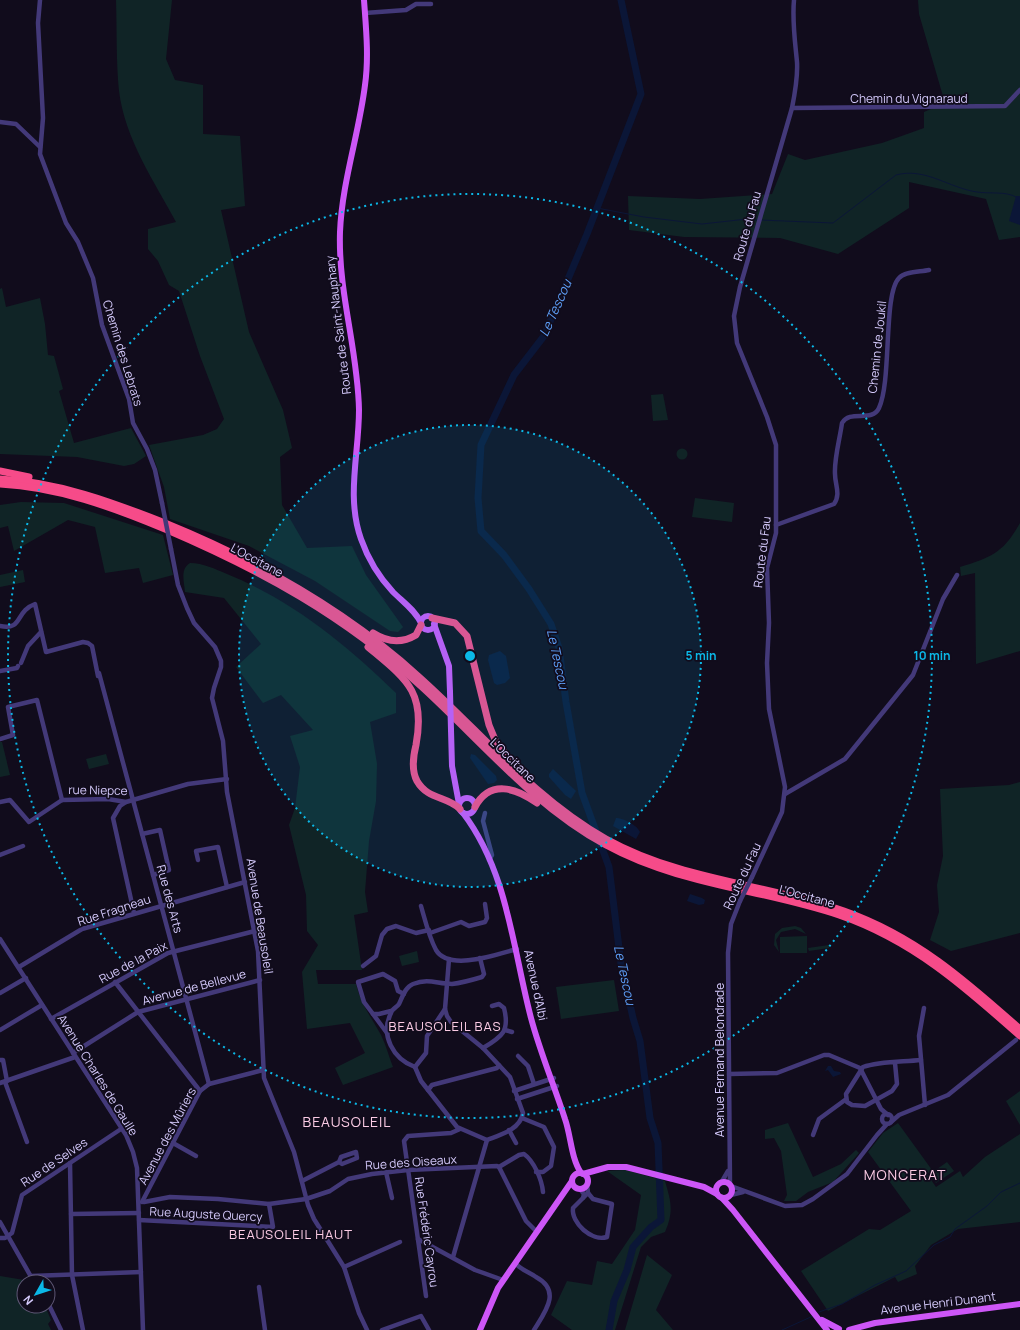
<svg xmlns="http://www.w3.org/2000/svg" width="1020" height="1330" font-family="Manrope,sans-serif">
  <rect width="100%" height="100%" fill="#110c1c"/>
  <g fill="#102426">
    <path d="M116,0H172L166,59L175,80L203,85V134L240,136L245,206L221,210L249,332L283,410L292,448L280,457L282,505L307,548L352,546L366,575L403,627L398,632L390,631L315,581L249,546L170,519L164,487L149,445L203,435L217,429L224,419L200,356L179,291L169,285L158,261L148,249V229L176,222C154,181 125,139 119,91C116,61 117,30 116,0Z"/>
    <path d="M918,0H1020V237L999,240L986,199L909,182V208L838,254L780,238L684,237L629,230L628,196L700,199L772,194L788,154L805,160L882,143L924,128V112L945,103L919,14Z"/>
    <path d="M2,288L6,307L40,298L45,324L48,355L54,356L63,389L59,391L74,443L131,428L146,456L134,464L124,466L77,457L0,454V289Z"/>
    <path d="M663,394L668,420L653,421L651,395Z"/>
    <circle cx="682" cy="454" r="5.5"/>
    <path d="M695,498L734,503L732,522L692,517Z"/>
    <path d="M21,502L64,503L163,535L173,575L143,583L139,568L105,573L95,527L68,520L14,551L8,526L0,528V505Z"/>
    <path d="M1020,523V651L976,664L975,573L961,576L960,567C992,557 1003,553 1020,523Z"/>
    <path d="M190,563C203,563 215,569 227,574C292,600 347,645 396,693V713L370,722L377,764L376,801L369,841L365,892L368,912L354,915L362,970H316L318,984H356C361,1004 371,1017 381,1035C386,1045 389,1057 393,1067L343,1085L335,1068L365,1053L350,1023L307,1029L302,972L318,945L307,931L306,895L289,825L295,808L300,767L290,736L313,730L281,695L263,703L236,667L261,644L224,598L185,592C184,581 180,569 190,563Z"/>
    <path d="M23,570L25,582L0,587V575Z"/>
    <path d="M0,742H2L10,775L0,777Z"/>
    <path d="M106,754L109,764L89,769L86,759Z"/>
    <path d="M1020,782V933L951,951L930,940L939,912L937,885L943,856L940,789L1009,785Z"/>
    <path d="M795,926L801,928L806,934L795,929L781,932L776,940L779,952L774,945L775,934L782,928Z"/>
    <path d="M807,936V953H780V937Z"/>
    <path d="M829,945V948L809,951L808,948Z"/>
    <path d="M417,951L419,962L402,966L399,956Z"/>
    <path d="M614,980L619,1011L561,1019L556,987Z"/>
    <path d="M1020,1091V1125L1006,1101Z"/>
    <path d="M788,1123L813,1177L841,1164L856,1150L859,1153L833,1182L808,1192L796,1201H784L787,1195L781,1151L774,1138L765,1139V1130Z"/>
    <path d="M898,1123L932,1170L927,1174L936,1187L960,1171L963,1177L985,1157L1020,1134V1222L958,1229L931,1245L915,1266L917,1274L898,1282L895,1277L828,1311L801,1271L869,1229L880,1230L911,1211L868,1152L883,1133Z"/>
    <path d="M947,1162L954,1171L936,1183L930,1174Z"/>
    <path d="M626,1170L665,1181C671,1202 674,1211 665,1232L651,1237L641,1247L615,1330H572L551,1315L567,1281L592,1285L597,1261L612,1264L635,1230L641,1195L607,1171Z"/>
    <path d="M647,1255L672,1275L656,1310L673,1330H625Z"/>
    <path d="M0,1276L30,1281L24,1282V1306H45L51,1320L48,1324L51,1330H0Z"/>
  </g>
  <g fill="#0b1637">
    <path d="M1016,196H1020V225L1009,221Z"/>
    <path d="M500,651L506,656L510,678L505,683L497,685L494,683L488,660L489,655Z"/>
    <path d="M471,754L475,755L496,776L497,780L494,783L488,784L470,758Z"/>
    <path d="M553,769L576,791L571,799L565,795L549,777V774Z"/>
    <path d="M616,818C623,818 637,825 640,832L636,839L613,826Z"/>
    <path d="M690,894L702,898L705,900L704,904L699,905L687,901Z"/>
    <path d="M828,1066H831L834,1071L840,1072L841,1074L833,1077L828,1070L825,1071Z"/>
  </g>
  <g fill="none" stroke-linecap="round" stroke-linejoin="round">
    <g stroke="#0b1637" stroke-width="1">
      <path d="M597,208L644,217L702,224L747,219L757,220"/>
      <path d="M760,220L833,223L896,175C925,167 949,188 977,192C989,194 1006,191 1016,197"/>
      <path d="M819,1312L842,1304L875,1285L906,1271L934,1245L950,1237L955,1229L987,1206L1001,1192L1020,1183"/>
      <path d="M782,1330L813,1316"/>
    </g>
    <path stroke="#0b1637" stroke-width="7" d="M609,1330L614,1301L627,1270L633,1247L651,1227L661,1220L658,1143L650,1118L640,1041L633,1018L621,964L609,867L582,793L566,702L559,648L551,624L529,589L504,555L481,531L478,498L481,445L514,375L544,336L587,234L641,94L621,0"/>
    <g stroke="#433979" stroke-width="4.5">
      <path d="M40,0L38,23L43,118L40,154L66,223L78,242L93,278L102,325L129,399L133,423L147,449L155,470L162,503"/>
      <path d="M365,13L406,10L416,4H431"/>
      <path d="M792,108L1005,106L1020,90"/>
      <path d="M0,122L16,124L40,147"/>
      <path d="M776,525L834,504C841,494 835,485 835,474C834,459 840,438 842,423C850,409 872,423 879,408C892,380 883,294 899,278C905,271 920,272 929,270"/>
      <path d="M171,549L178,585L187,608L194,623L215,647L221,661V667L214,688L212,698L223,741L227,792L258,951L264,1078L294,1152L308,1205L314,1219L344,1267L359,1313L367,1330"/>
      <path d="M0,626C23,631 15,611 35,604L46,652L83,642L88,643L92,646L98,676"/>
      <path d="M21,663L28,646L41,632"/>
      <path d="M0,671L17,668L18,666"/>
      <path d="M99,673L209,1084"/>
      <path d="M0,739L13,735L8,707L37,700L62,800"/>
      <path d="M785,794L845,759L913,675L943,599L957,575"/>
      <path d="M62,800L108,799L126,802L188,784L227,779"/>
      <path d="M0,802L10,800L29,822L62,800"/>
      <path d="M126,802L120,806L113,818L134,913"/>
      <path d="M485,813L483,821L492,855L489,860"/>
      <path d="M142,834L160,830L169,870L153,875"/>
      <path d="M0,855L23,846"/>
      <path d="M198,860L196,851L218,847L227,887"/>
      <path d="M752,877L782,812L785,787L769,709L767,663L769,623L767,568L776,533V445L767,417L737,343L734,316L740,287L792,108C795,93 798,78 797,62C795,41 792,21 794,0"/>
      <path d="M421,906C425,920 429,937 436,950C449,972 498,954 517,949"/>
      <path d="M430,933L461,922L469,926L485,922L487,918L485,904"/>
      <path d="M0,939L126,1135L133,1152L137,1168L143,1330"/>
      <path d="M449,959L445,1009L447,1016L451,1022L483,1048L510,1077L523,1113C520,1130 500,1135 487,1140L453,1257"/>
      <path d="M363,966L376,956L382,935L387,929L396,926L416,933L429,930"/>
      <path d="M19,967L82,929L245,882"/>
      <path d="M115,982L200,1091"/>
      <path d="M0,993L26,978"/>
      <path d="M924,1008L919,1036L925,1105"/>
      <path d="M391,1011L379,1014H373L364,1002L358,982L383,974L395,981L398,991L404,994"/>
      <path d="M373,1014L387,1033"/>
      <path d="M51,1019L168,953L255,931"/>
      <path d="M0,1030L42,1005"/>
      <path d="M505,1030L512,1032"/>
      <path d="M483,1048C502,1037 510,1031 504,1008L499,1004L492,1006"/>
      <path d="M73,1053L138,1012L260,980"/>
      <path d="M518,1056L528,1066L534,1084"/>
      <path d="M0,1060H3L7,1081"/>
      <path d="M895,1063L897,1084L892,1091L865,1106L852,1105L847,1102L846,1094L863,1067C880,1061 902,1062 921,1060"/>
      <path d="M415,1067C393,1059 380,1035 391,1013C392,1009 397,1007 399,1004C402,998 405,987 413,984C429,978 437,984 452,984C461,983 472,980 482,977L484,974L480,958"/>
      <path d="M415,1067L421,1081L457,1127L487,1140"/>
      <path d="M415,1067L426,1053L427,1036L445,1009"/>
      <path d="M729,1074L777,1073L824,1055H829L860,1068L881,1109L888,1115"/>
      <path d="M5,1082L27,1142"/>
      <path d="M0,1083L75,1057"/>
      <path d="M428,1090L432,1085L497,1068L499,1065"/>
      <path d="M514,1091L554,1078"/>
      <path d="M517,1099L557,1086"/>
      <circle cx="887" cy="1119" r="5"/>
      <path d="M522,1118L544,1127L554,1147L551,1166L543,1172H536"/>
      <path d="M891,1122L899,1115L948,1095L1016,1040"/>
      <path d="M509,1130L516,1143"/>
      <path d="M813,1135L819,1119L845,1100"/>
      <path d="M173,1143L196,1156"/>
      <path d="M70,1163L72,1275L83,1330"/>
      <path d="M499,1167L519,1155L524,1154C534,1161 542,1180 543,1192"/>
      <path d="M386,1172L392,1198"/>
      <path d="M302,1181L339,1162L342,1164L357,1158L356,1152L341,1157L339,1162"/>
      <path d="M721,1183L728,1171"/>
      <path d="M730,1185L728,953L731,924L740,901"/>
      <path d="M731,1186L785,1206L802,1205L813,1199L847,1174L877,1135L887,1124"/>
      <path d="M580,1189L584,1194L583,1198L588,1193L587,1184"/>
      <path d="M731,1195L743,1192"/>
      <path d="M583,1198L573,1208C571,1223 592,1242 607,1237L612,1204L593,1199L588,1193"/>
      <path d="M142,1202L200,1091L209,1084L263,1070"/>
      <path d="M144,1202L170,1197L218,1199L269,1204L306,1199L330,1191L348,1179L372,1174L408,1170L497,1166L499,1167L526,1221L537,1232"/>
      <path d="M71,1214L139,1213"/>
      <path d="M139,1220L273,1227L269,1204"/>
      <path d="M0,1222L34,1282"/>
      <path d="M0,1238H5L12,1233L22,1195L121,1129"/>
      <path d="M418,1239L475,1270L503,1280"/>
      <path d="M515,1263C521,1270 529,1272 536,1277C562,1291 545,1312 534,1330"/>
      <path d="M344,1267L400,1242"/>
      <path d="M31,1276L141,1272"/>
      <path d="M259,1287L265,1330"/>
      <path d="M426,1296L404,1141L408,1136L451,1133L460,1129"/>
      <path d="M48,1303L61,1330"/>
      <path d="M382,1330L421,1316L429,1330"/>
    </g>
    <g stroke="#cd56f7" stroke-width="6">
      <path d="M364,0C366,28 369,57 365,85C359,134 342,182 340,232C338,293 358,350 359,410C359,454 346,497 361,539C368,559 379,577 393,592C403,602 415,610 421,623"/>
      <circle cx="428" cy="623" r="7"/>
      <path d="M434,624L449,666L450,692"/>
      <path d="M451,730L452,766L459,804"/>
      <circle cx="467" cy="806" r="8"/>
      <path d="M463,813C508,872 513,950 531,1018C540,1052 554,1085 565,1119C571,1136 571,1158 581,1173"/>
      <circle cx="580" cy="1181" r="8"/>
      <path d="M583,1174L608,1167H626L704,1187L717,1194"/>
      <circle cx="724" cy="1190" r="8"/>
      <path d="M722,1198L733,1210L827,1330"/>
      <path d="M822,1320L839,1329"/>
      <path d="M480,1330L498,1288L572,1181"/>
      <path d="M849,1330L875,1323L1020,1304"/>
    </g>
    <g stroke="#f64b89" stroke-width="7">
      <path d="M0,471L29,477"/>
      <path d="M0,479C58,482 112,502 165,523C258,561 344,609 418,676C480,731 533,798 606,839C680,880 765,884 844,911C915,936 965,980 1020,1029"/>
      <path d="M0,484C58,487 112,507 165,529C261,570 345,616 422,687C482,742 534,806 606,845C679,885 762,889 839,915C912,940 964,986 1020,1036"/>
      <path d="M432,618L455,623L467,636L489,725L496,742L509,758"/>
      <path d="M373,633C387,642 401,644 416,635L421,625"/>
      <path d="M368,647C406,679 426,691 416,745C413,757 411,770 417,781C428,800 447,796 460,809"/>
      <path d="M475,807C490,779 516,788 537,803"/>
    </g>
    <g stroke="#433979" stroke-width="4.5">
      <path d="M162,503L171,549"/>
      <path d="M740,901L752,877"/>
    </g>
    <path stroke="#cd56f7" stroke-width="6" d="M450,692L451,730"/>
  </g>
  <circle cx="470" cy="656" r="231" fill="#0bb8e7" fill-opacity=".12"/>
  <g fill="none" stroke="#0bb8e7" stroke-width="2" stroke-dasharray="2 4">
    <circle cx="470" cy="656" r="231"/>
    <circle cx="470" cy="656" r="462"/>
  </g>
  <g text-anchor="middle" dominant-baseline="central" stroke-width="3.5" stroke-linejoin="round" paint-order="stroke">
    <g font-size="12" fill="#d5cafc" stroke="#110c1c">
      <text x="909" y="98">Chemin du Vignaraud</text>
      <text transform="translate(747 226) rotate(-74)">Route du Fau</text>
      <text transform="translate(338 325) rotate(-97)">Route de Saint-Nauphary</text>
      <text transform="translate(877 347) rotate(-84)">Chemin de Joukil</text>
      <text transform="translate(123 353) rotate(73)">Chemin des Lebrats</text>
      <text transform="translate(762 552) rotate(-83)">Route du Fau</text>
      <text transform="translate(257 560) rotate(28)">L'Occitane</text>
      <text transform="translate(513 760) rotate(44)">L'Occitane</text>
      <text transform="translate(98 790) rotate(1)">rue Niepce</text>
      <text transform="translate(742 876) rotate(-65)">Route du Fau</text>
      <text transform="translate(807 896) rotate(15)">L'Occitane</text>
      <text transform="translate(170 899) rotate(75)">Rue des Arts</text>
      <text transform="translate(114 910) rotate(-18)">Rue Fragneau</text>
      <text transform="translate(260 916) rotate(81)">Avenue de Beausoleil</text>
      <text transform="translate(133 962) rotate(-28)">Rue de la Paix</text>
      <text transform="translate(536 985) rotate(78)">Avenue d'Albi</text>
      <text transform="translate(194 987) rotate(-15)">Avenue de Bellevue</text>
      <text transform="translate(719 1060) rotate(-90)">Avenue Fernand Belondrade</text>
      <text transform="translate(98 1075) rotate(58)">Avenue Charles de Gaulle</text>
      <text transform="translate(167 1136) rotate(-62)">Avenue des Mûriers</text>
      <text transform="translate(54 1162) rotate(-34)">Rue de Selves</text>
      <text transform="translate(411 1162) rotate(-4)">Rue des Oiseaux</text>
      <text transform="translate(206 1214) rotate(3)">Rue Auguste Quercy</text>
      <text transform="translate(427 1232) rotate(82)">Rue Frédéric Cayrou</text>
      <text transform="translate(938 1303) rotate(-7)">Avenue Henri Dunant</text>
    </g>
    <g font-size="13" font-style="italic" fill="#5d9ef7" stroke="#110c1c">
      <text transform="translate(555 308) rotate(-66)">Le Tescou</text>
      <text transform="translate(558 659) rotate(78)">Le Tescou</text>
      <text transform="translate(625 975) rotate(78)">Le Tescou</text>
    </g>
    <g font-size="13" letter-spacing="1" fill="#fccce5" stroke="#110c1c">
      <text x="445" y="1026">BEAUSOLEIL BAS</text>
      <text x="291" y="1234">BEAUSOLEIL HAUT</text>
    </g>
    <g font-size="14" letter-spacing="1" fill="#fccce5" stroke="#110c1c">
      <text x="347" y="1121">BEAUSOLEIL</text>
      <text x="905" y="1174">MONCERAT</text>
    </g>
  </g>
  <circle cx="470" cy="656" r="6" fill="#0bb8e7" stroke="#110c1c" stroke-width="2"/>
  <g font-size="12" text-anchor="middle" font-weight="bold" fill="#0bb8e7" stroke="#110c1c" stroke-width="3.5" stroke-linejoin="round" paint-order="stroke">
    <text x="701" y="660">5 min</text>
    <text x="932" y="660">10 min</text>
  </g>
  <g transform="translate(36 1294) rotate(231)"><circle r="19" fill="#110c1c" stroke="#5f5876"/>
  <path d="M0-3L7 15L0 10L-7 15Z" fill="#0bb8e7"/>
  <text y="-6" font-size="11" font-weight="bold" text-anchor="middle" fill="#d5cafc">N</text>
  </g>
</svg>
